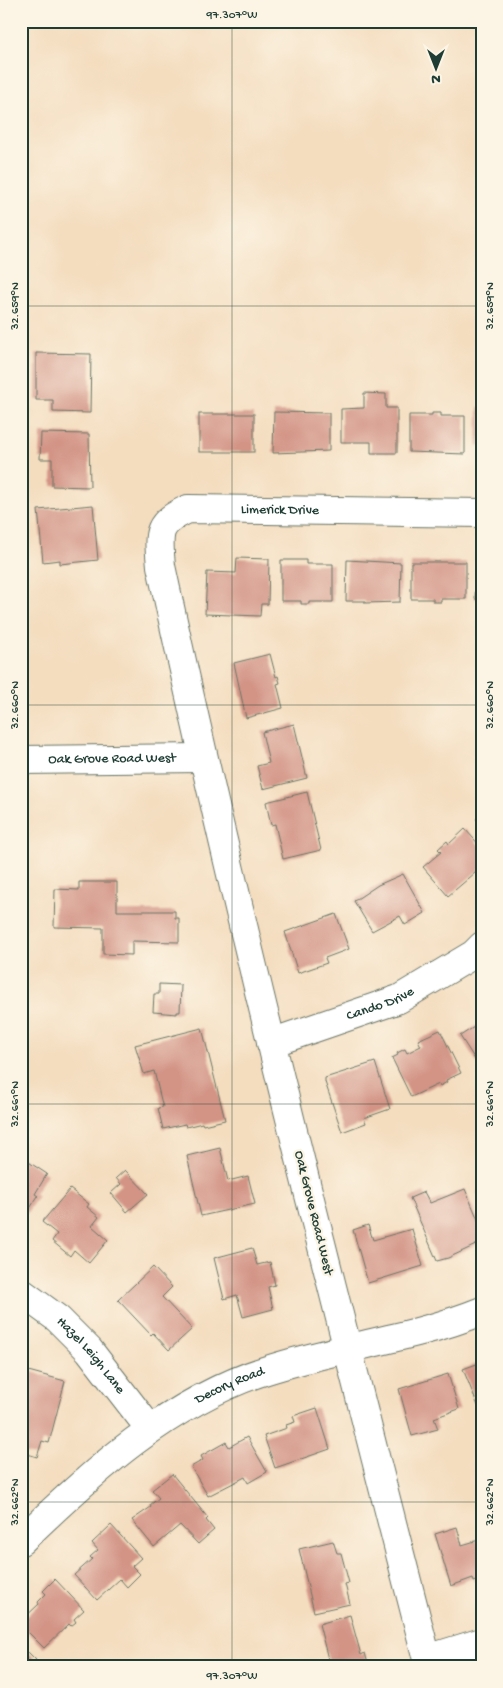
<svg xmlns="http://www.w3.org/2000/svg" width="503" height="1688" font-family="'Gochi Hand',sans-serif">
  <rect width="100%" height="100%" fill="#fcf5e5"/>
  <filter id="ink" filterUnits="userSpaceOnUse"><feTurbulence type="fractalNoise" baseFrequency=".02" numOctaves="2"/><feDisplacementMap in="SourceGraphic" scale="10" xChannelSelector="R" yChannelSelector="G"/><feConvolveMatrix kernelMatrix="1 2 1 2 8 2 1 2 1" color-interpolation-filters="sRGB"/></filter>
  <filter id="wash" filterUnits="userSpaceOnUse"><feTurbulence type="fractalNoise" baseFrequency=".0096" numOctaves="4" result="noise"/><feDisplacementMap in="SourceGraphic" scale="20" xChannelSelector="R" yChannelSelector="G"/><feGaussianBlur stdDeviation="1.12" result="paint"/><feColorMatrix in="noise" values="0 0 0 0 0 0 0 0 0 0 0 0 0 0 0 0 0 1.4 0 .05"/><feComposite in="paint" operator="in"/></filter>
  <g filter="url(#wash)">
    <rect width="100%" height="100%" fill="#f4ddbf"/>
    <g id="blocks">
      <g fill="#d39486">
        <path d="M36,353L91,354L90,413L53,412V400H36Z"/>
        <path d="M364,393L386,394V408H397V453H371V442H341V409L364,408Z"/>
        <path d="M478,407H482V446H477Z"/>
        <path d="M274,412L329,413V451L273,453Z"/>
        <path d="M432,413H441V416H465V454L409,452V415H432Z"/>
        <rect x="199" y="414" width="55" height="38"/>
        <path d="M41,433L89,434L90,487L52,486V459H40Z"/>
        <path d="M93,505L98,560L60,564V560L43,562L38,510Z"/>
        <path d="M237,558L269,559L268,604H261L260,616L205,614L207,572L236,573Z"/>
        <path d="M281,560H306V564H333V602H309V604H301V601H281Z"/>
        <path d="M347,560L401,563L400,602L365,603V601H346Z"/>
        <path d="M411,562H466V599H441V602H433V599H411Z"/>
        <path d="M477,563H482V600L475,599Z"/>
        <path d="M270,654L276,677L278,676L280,683L277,684L283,708L246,718L234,663Z"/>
        <path d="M294,724L307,778L263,789L257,766L269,763L262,732Z"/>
        <path d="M307,792L321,850L283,859L275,824L271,825L266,802Z"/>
        <path d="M482,813V824L476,819Z"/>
        <path d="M465,829L482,848V867L448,896L423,867L441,852L438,849L447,841L449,844Z"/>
        <path d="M403,874L425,913L405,925L400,916L372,931L354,901L378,885Z"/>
        <path d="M79,882H117V911H175V918H179V942L132,941V955L103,954V928L54,927L55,889L79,890Z"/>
        <path d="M336,914L349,949L325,958L327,963L298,973L285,932Z"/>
        <path d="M159,984L181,985L180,1012H177V1014L153,1012L154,994H159Z"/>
        <path d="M482,1022V1062L478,1064L460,1036Z"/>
        <path d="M202,1028L225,1120L203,1125L202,1123L186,1127L185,1124L163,1129L158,1108L163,1107L162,1104L154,1071L144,1074L135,1045Z"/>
        <path d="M440,1030L461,1073L446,1080L447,1082L440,1086L439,1084L411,1097L392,1058L398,1055L397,1053L405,1049L407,1053L421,1046L418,1040Z"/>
        <path d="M375,1062L390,1109L364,1118L366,1123L342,1132L325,1082V1078Z"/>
        <path d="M220,1148L228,1181L248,1176L255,1204L201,1216L187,1156Z"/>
        <path d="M21,1157L47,1174L35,1194L38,1196L21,1222Z"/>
        <path d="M125,1170L148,1194L127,1212L111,1193L121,1184L116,1178Z"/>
        <path d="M70,1189L89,1204L87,1207L99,1217L92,1226L108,1240L89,1263L74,1250L70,1256L52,1241L57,1234L42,1222Z"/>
        <path d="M465,1189L482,1229V1242L448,1258L437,1261L410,1198L424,1192L430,1203Z"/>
        <path d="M482,1189V1200L477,1191Z"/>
        <path d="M368,1225L373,1240L412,1229L423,1266L368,1283L353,1230Z"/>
        <path d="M252,1248L257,1265L270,1262L275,1285L268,1287L273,1309L243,1317L237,1295L224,1299L214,1258Z"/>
        <path d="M153,1267L172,1287L162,1297L192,1329L169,1350L153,1333L151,1335L118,1300Z"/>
        <path d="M482,1362V1405L478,1406L463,1369Z"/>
        <path d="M21,1369L65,1381L49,1443L42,1441L37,1457L21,1452Z"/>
        <path d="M448,1374L459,1409L434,1418L438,1429L412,1436L399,1389Z"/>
        <path d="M317,1408L330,1449L275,1468L264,1436L287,1428L286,1425L295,1422L293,1416Z"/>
        <path d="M247,1437L267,1472L248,1483L245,1477L208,1496L191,1467L203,1460L201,1456L226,1442L229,1447Z"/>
        <path d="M172,1474L208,1518L206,1520L214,1530L198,1544L180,1525L154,1547L132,1520L151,1507L150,1505L159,1498L152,1490Z"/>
        <path d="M111,1525L141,1558L132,1566L140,1574L127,1587L120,1579L97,1600L74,1575L92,1559L90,1557L98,1550L92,1543Z"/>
        <path d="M457,1527L462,1545L482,1539V1579L474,1582L473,1578L451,1586L435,1534Z"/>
        <path d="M333,1541L337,1553H341L349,1583L345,1584L350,1604L314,1612L299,1549Z"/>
        <path d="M55,1579L84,1610L74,1619L76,1622L71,1626L69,1624L44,1648L21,1625V1621L39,1604L38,1602L46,1594L43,1591Z"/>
        <path d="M350,1615L361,1655L365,1653L369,1667H330L319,1624Z"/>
        <path d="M21,1645L36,1660L29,1667H21Z"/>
      </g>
    </g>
  </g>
  <g filter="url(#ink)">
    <use href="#blocks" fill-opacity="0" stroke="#6a7565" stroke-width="1"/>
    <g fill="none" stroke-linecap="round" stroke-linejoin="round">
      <g stroke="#6a7565" stroke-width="30">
        <g id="minor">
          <path id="s1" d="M21,760L203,758"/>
          <path id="s2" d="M271,1043L399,999L474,954L482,946"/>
          <path id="s3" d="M21,1292L58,1319L89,1350L150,1429"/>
          <path id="s4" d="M21,1541C92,1472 170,1401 267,1370C337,1347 413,1339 482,1311"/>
          <path d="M427,1659L482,1642"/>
          <path id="s5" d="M429,1667C335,1301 241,935 161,566C158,532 156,524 188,509L482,513"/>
        </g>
      </g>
      <use href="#minor" stroke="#fff" stroke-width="28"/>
    </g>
  </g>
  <path fill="none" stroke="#1f3d34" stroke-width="1" stroke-opacity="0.45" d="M232,21V1667M21,306H482M21,705H482M21,1104H482M21,1502H482"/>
  <g text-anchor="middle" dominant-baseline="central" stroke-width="4.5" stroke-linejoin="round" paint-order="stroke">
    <g font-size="14" fill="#1f3d34" stroke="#fcf5e5">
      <text stroke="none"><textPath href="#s5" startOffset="1296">Limerick Drive</textPath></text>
      <text stroke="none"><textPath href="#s1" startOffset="91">Oak Grove Road West</textPath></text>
      <text stroke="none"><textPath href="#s2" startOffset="116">Cando Drive</textPath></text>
      <text transform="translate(313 1213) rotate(76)">Oak Grove Road West</text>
      <text stroke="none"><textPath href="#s3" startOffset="95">Hazel Leigh Lane</textPath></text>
      <text stroke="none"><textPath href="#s4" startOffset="262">Decory Road</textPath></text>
    </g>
  </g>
  <rect width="503" height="1688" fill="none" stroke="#fcf5e5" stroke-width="55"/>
  <g transform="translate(436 68) rotate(180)" stroke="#fcf5e5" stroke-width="4" paint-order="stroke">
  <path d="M0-4L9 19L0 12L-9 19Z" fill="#1f3d34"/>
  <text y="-8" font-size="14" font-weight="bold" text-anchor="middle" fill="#1f3d34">N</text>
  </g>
  <rect x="28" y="28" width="448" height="1632" fill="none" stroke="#1f3d34" stroke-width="2"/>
  <g font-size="12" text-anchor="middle" fill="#1f3d34">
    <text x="232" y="18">97.307°W</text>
    <text transform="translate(489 306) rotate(-90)" y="4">32.659°N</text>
    <text transform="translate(14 306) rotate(-90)" y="4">32.659°N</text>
    <text transform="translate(489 705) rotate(-90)" y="4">32.660°N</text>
    <text transform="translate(14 705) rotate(-90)" y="4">32.660°N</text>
    <text transform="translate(14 1104) rotate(-90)" y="4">32.661°N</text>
    <text transform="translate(489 1104) rotate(-90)" y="4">32.661°N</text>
    <text transform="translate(489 1502) rotate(-90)" y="4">32.662°N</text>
    <text transform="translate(14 1502) rotate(-90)" y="4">32.662°N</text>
    <text x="232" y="1679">97.307°W</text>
  </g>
</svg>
